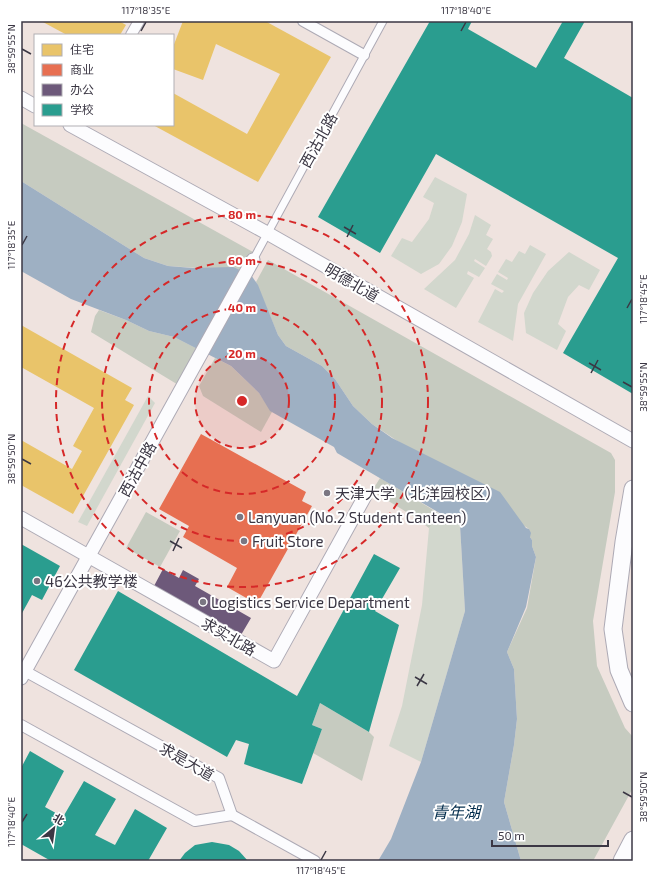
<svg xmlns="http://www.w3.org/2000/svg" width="654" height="882" font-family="'Exo 2','Noto Sans SC',sans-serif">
  <rect width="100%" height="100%" fill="#eeebf6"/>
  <path fill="#efe3df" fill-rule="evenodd" d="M21,21H633V861H21ZM35,35H173V125H35Z"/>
  <g fill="#d2d7cd">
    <path d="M435,177L467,194L462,222L452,246L439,264L421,274L391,256L402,238L412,242L429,219L434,203L423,197Z"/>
    <path d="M475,215L491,225L486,235L493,239L487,249L491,252L492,256L486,266L475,259L474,261L485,268L479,277L468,271L467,274L474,278L456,308L424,289L455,260L469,234Z"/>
    <path d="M530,245L546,254L518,304L513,341L478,322L495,289L502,293L504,291L491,284L497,274L507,280L508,278L498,272L506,259L512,262L519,251L525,254Z"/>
    <path d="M569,252L600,270L589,290L579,285L568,297L558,324L566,331L557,350L526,333L524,313L533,293L548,271Z"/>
    <path d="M148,396L155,403L87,526L78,522Z"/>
    <path d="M440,514L460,525L465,611L421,762L389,746L402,706L422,605L429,528Z"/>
  </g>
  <g fill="#c6cbc0">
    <path d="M21,123L253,252L242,271L168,266L144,258L21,181Z"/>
    <path d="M268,260L611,453L615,460V492L593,621L597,666L625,728L633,737V788L593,861H521L504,802L514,745L517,719L514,669L507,652L527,608L536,557L532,546V540L530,537L529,529L372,424L353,406L335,379L322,366L286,346L278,335L256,282Z"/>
    <path d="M99,310L126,320L149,331L174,337L200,350L180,386L91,332L95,316Z"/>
    <path d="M215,358L231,366L259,393L272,412L261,432L203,396L199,386Z"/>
    <path d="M380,478L440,514L429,528L413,516L372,491Z"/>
    <path d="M146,512L180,531L160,567L126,548Z"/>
    <path d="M320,703L369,732L374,737L362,781L313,753L322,729L312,725Z"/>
  </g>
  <path fill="#9eb0c3" d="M21,181L144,258L168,266L193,268L233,267L251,275L258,285L278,335L286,346L322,366L335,379L353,406L372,424L392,438L500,492L526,528L529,529L531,533L530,537L532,540V546L536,557L526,607L507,652L514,669L517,719L514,745L504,802L521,861H378L391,839L421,762L465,611L460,525L337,453L334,447L270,411L259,393L231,366L174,337L149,331L126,320L71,299L21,271Z"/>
  <g fill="#e9c46a">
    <path d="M41,21H119L126,25L120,35H67Z"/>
    <path d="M183,21H265L331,57L258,182L153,125H173V93L247,134L280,74L216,44L203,80L173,69V47Z"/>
    <path d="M21,325L132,388L125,400L134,405L73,514L21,485V440L72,469L82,451L73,446L94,408L21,367Z"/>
  </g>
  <path fill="#e76f51" d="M201,434L306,492L302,501L312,506L257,604L227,587L237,568L183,537L189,526L159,509Z"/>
  <path fill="#6d597a" d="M163,569L179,578L183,570L199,579L195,586L251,618L241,635L154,586Z"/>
  <g fill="#2a9d8f">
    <path d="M430,21H472L468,29L536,68L563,21H585L564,58L633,98V394L563,353L618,258L436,154L380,253L318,217Z"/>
    <path d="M21,544L60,566L42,600L32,595L21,615Z"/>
    <path d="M374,554L400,568L375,611L399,625L369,732L320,703L312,725L322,729L302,784L244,764L249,744L236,740L227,757L74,670L118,591L297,696Z"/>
    <path d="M30,751L64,771L45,807L63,817L84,781L116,799L95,835L115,845L135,809L167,828L148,861H51L21,844V768Z"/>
    <path d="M212,842L229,845L239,851L248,861H179L185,853L195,845Z"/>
  </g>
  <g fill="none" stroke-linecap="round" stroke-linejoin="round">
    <g stroke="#adaab5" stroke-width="9">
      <path id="service" d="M253,260L383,21"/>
    </g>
    <g stroke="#adaab5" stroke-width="12">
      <g id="pedestrian">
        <path d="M303,21L364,55"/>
        <path d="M131,35L139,21"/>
        <path d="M21,669L219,778L232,815"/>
        <path d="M21,725L195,821L232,815"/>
        <path d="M232,815L315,861"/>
      </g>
    </g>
    <g stroke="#adaab5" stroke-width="15">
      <g id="minor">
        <path d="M21,98L35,106"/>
        <path d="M70,125L267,233L633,441"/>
        <path d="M21,518L274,661L365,496"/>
        <path d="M21,678L253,260"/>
      </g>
    </g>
    <g stroke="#adaab5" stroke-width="19">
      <g id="tertiary">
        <path d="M633,489L624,542L613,629L619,670L633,703"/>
        <path d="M622,861L633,840"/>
      </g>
    </g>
    <use href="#service" stroke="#fcfcfe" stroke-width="7"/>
    <use href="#pedestrian" stroke="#fcfcfe" stroke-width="10"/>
    <use href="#minor" stroke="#fcfcfe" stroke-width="13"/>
    <use href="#tertiary" stroke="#fcfcfe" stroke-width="17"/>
  </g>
  <path fill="none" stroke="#3b3744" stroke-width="1.5" d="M141,31L146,22M461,31L466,22M22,49L31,54M344,227L356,234M347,237L353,225M22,245L27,236M627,308L632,299M589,363L601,370M591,373L598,360M623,382L632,387M22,459L31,464M170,541L182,548M173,551L179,538M415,677L427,684M417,686L424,674M623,792L632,797M22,822L27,814M321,860L326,851"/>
  <circle cx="242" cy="401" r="47" fill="#d62828" fill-opacity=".12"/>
  <g fill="none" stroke="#d62828" stroke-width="2" stroke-dasharray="7 5">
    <circle cx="242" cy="401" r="47"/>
    <circle cx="242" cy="401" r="93"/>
    <circle cx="242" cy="401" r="140"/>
    <circle cx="242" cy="401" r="186"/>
  </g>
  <g fill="#7a7682" stroke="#fff" stroke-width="1.5">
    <circle cx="327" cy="493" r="4"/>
    <circle cx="240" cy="517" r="4"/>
    <circle cx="244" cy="541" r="4"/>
    <circle cx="37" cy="581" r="4"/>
    <circle cx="203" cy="602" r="4"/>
  </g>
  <g text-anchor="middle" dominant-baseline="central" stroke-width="4" stroke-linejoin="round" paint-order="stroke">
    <g font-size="15" fill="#3b3744" stroke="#fff">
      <text transform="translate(318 140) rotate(-61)">西沽北路</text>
      <text transform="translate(352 282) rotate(30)">明德北道</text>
      <text transform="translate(137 469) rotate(-61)">西沽中路</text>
      <text transform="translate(229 636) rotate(30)">求实北路</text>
      <text transform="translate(187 761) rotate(30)">求是大道</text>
    </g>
    <g font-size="15" fill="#3b3744" stroke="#fff" text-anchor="start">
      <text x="335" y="493">天津大学（北洋园校区）</text>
      <text x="248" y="517">Lanyuan (No.2 Student Canteen)</text>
      <text x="252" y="541">Fruit Store</text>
      <text x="45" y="581">46公共教学楼</text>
      <text x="211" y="602">Logistics Service Department</text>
    </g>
    <g font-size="16" font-style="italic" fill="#002b4b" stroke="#fff">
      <text x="456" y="811">青年湖</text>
    </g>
  </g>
  <circle cx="242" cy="401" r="6" fill="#d62828" stroke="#fff" stroke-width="2"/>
  <g font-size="12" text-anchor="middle" font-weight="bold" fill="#d62828" stroke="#fff" stroke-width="4" stroke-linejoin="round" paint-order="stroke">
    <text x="242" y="219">80 m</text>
    <text x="242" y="265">60 m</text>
    <text x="242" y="312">40 m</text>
    <text x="242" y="358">20 m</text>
  </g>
  <rect width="654" height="882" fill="none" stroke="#ffffff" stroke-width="44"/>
  <rect x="34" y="34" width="140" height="92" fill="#ffffff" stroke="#b1afb4"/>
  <rect x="42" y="44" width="20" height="12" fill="#e9c46a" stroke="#b1afb4"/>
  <text x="70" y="54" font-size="12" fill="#3b3744">住宅</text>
  <rect x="42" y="64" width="20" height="12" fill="#e76f51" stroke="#b1afb4"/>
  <text x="70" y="74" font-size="12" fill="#3b3744">商业</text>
  <rect x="42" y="84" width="20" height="12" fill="#6d597a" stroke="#b1afb4"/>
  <text x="70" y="94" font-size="12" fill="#3b3744">办公</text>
  <rect x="42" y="104" width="20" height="12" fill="#2a9d8f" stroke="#b1afb4"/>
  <text x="70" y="114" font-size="12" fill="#3b3744">学校</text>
  <g transform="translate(54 828) rotate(29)" stroke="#ffffff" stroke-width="3" paint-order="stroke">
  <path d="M0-3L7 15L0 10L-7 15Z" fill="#3b3744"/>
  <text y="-6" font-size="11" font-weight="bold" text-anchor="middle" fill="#3b3744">北</text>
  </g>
  <path d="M492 840v6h116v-6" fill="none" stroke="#3b3744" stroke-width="2"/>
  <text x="498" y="840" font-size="12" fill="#3b3744" stroke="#ffffff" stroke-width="3" paint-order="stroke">50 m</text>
  <rect x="22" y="22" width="610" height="838" fill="none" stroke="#3b3744" stroke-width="1.5"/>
  <g font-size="10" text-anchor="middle" fill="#3b3744">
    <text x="146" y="14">117°18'35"E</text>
    <text x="466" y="14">117°18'40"E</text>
    <text transform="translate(11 49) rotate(-90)" y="4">38°59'55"N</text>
    <text transform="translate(11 245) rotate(-90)" y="4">117°18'35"E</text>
    <text transform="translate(643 299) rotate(-90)" y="4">117°18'45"E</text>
    <text transform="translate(643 387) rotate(-90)" y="4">38°59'55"N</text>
    <text transform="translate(11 459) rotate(-90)" y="4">38°59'50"N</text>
    <text transform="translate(643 797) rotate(-90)" y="4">38°59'50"N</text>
    <text transform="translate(11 822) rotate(-90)" y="4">117°18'40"E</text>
    <text x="321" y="874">117°18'45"E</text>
  </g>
</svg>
